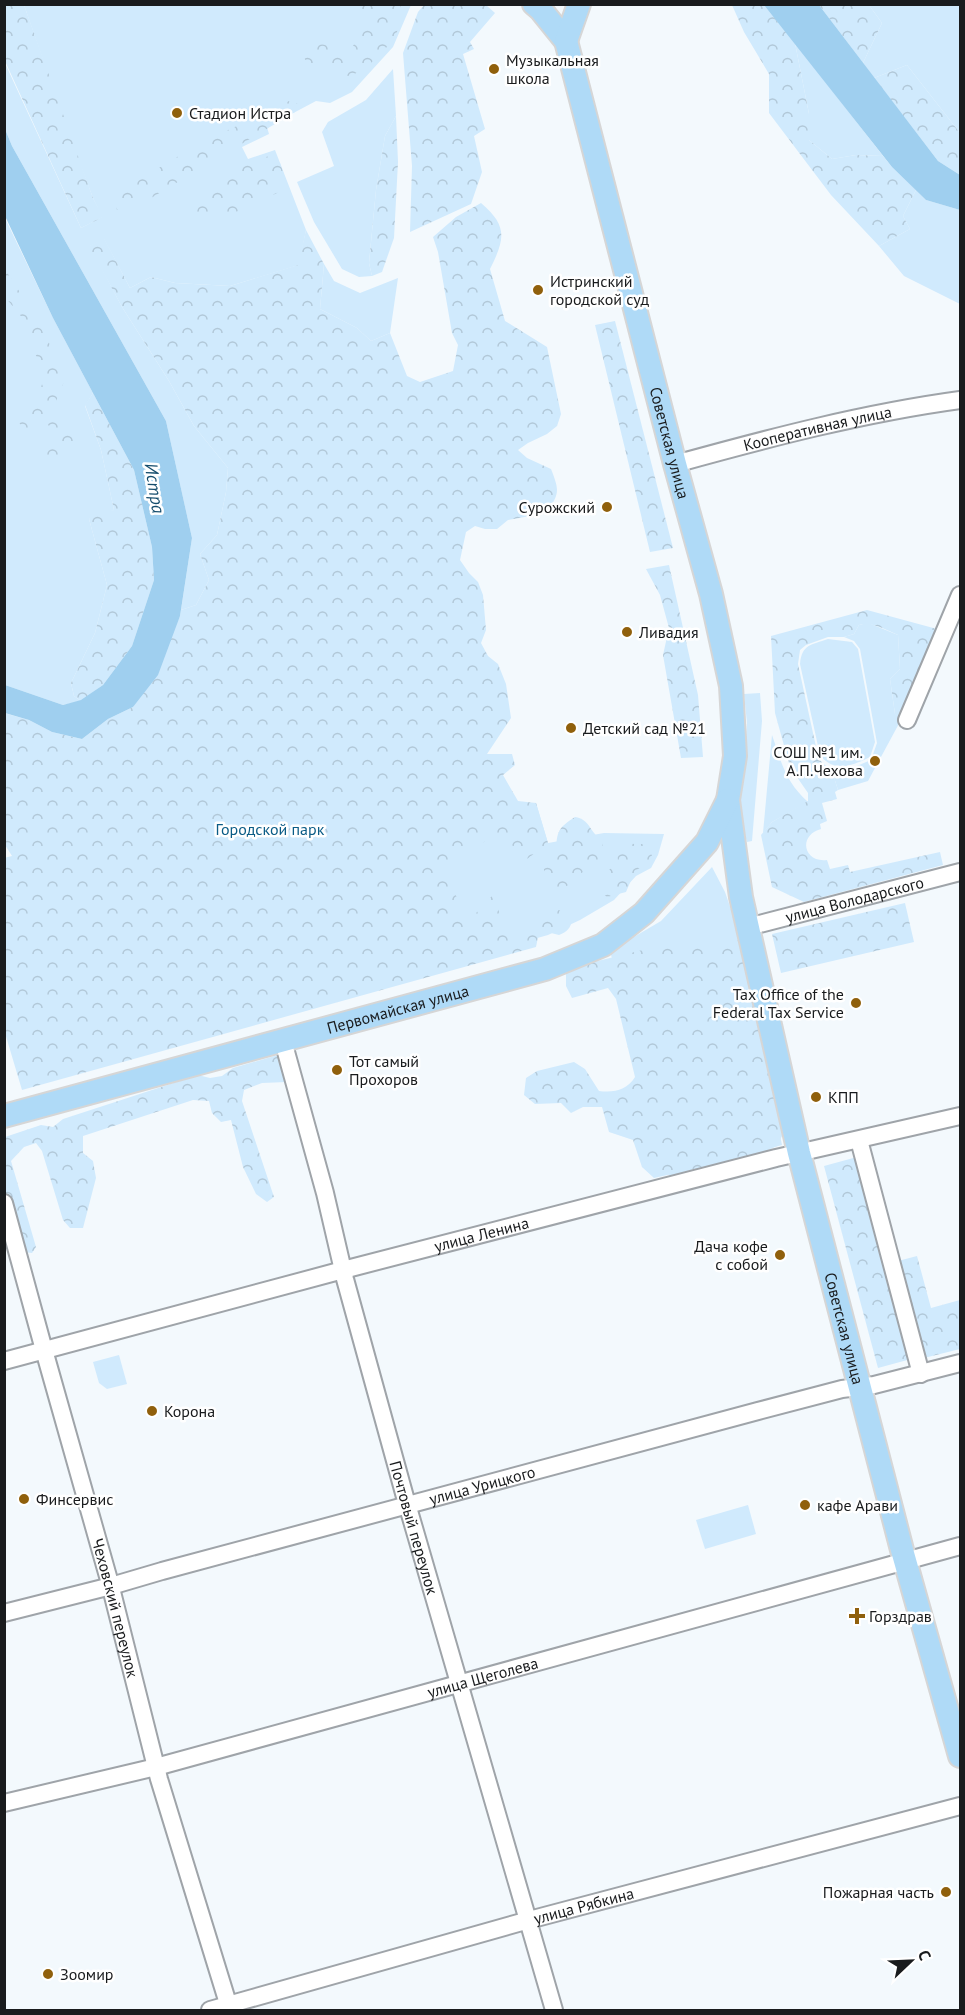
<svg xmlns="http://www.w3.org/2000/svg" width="965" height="2015" font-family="'PT Sans',sans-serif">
  <defs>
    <pattern id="forest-crowns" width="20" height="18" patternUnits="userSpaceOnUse" patternTransform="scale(1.5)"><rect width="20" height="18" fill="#d0eafd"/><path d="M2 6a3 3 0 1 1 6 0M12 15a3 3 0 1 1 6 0" fill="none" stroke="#b2c8d8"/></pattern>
  </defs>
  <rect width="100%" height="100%" fill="#f3f9fd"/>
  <g fill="#d0eafd">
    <path d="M24,5H411L393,47L352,92L330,103L316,101L267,127L269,134L242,147L248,159L275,150L306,230L299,265L230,286L175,283L151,277L130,288L104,239L90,246L122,307L169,381L194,426L228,468L226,492L217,535L200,554L209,580L196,605L181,610L192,538L166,421L12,146L5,129L4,61L81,228L102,217L93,198L68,132Z"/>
    <path d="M869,5H960V133L907,65L874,78L863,63L882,23Z"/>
    <path d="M795,43L883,156L856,155L832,159L809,140V114Z"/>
    <path d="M393,69L396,116L385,136L376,190L369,263L372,276L359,277L342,269L314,222L297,182L334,166L322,132L328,122L366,100Z"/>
    <path d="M916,190L926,200L960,210V304L904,276L879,246L910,229L903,216Z"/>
    <path d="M4,216L53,318L93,393L85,406L101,450L114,510L89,519L107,585L95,633L71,683L74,696L81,701L63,705L5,685Z"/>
    <path d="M324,264L334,281L360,293L398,278L390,333L371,341L357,328L320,309Z"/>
    <path d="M863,624H871L898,635L900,669L890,679L895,714L902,718L868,781L838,790L831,768H852L871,760L877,743L860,649L854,641L844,637L854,634L859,625Z"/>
    <path d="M828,639L852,642L858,649L875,742L870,757C852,766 834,773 820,755L800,664C802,644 811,645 828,639Z"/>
    <path d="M760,693L762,721L752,841L747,842L737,806L743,781L747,723L744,694Z"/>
    <path d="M772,735C782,764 785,781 808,802L772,822L763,833Z"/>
    <path d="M536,803L548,843L604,833L664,834L658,855L651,868L636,876L614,900L580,920L548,935L460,960L419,836Z"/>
    <path d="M712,867L725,892L737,927L782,1145L669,1176L610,951L661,921Z"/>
    <path d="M119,1355L127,1384L107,1389L99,1383L93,1362Z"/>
    <path d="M748,1505L756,1534L705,1549L696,1520Z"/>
  </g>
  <g fill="url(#forest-crowns)">
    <path d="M4,5H24L93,198L103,217L81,228L5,61Z"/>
    <path d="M346,5H401C399,13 400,24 397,32C391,46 361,77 345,76C342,76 336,72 332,71C324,67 313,67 306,63L304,56C318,33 331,51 350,51C366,24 376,25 346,5Z"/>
    <path d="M424,5H486L495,13L470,42L474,49L463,54L485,129L474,136L482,172L471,204L410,232L412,166L403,53L418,12Z"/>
    <path d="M732,5H764L795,43L809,114V140L832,159L856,155L883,156L892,167L916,190L903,216L910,229L879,246L831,195L769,113V74L744,32Z"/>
    <path d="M819,5H869L882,23L863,63Z"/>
    <path d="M907,65L960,133V175L938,161L874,78Z"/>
    <path d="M289,101L298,104L295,112L136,207L117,210L114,197L124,189L197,145Z"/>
    <path d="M396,116L398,162L394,238L382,272L372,276L369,263L376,190L385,136Z"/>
    <path d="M269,156L280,163L285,178L277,193L232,214L208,221L196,215L202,190L236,167Z"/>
    <path d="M481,203C508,226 505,239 490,269L505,321L547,347L561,414L557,426L547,434L528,443L518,450L527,458L551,469C560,492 559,493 547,513L508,520L497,529H485L475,526L466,532L460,560L469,573L478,582L483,595L486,630L481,643L488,656L498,664L506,684L511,718L487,754H512L515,765L503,775L518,801L536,803L548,843L527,859C516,852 512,842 500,835L488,839L453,864L446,880L460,902L457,915L465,919C481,913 482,905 494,894L499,912L497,924L506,934H520L531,928L538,937L536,947L22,1090L5,1033L4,858L12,856L5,845L4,713L29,720L52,732L82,739L108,719L133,707L180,616L181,610L196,605L209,580L200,554L217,535L226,492L228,468L194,426L169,381L122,307L89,246L104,238L130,288L151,277L175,283L230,286L298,265L306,230L324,264L320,309L357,328L371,341L390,333L407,376L420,382L453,371L458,345L452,333L438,252L433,237L456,217Z"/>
    <path d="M5,252L8,274L30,308L62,367L65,379L54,406V419C58,421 64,423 67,427C80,443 71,459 55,466L44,459L54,434L47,423L25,434L19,422L25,410L36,403L43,381L39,361L32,348L25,321L5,297Z"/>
    <path d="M615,321L673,548L650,552L595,325Z"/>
    <path d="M93,393L134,470L152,547L154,580L132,646L103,685L81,701L74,696L71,683L95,633L107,585L89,519L98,512L114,510L101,450L85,405Z"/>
    <path d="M669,565L698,695L703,757L681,758L663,655L669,628L660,595L646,569Z"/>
    <path d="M867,610L937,629L902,718H898L895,714L890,679L900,669L898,635C886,630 872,621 859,625L854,634L844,637H828L806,645L800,650L798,664L818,756L823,764L831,768L838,790L835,792L837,799L822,803L827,821L820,824L821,829C798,835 803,863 827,860L830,869L848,865L850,872L940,852L943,865L804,902L772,887L761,835L772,822L808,801V793L790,767L775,713L771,636Z"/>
    <path d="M575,817C590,819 590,833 601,839C610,864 584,862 577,881L556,891L549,888L544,883V861L550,853L556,851C557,831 558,828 575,817Z"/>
    <path d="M621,841L634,844H648L652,856L649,862L635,871L626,892L607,897L602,893L600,887L606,873L618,861L616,847Z"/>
    <path d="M905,903L914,942L781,973L772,934Z"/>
    <path d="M559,910L572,919C571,928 567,932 559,935L539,930C541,918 546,911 559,910Z"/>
    <path d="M741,940L783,1134L777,1146L759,1154L654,1178L642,1167L633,1140L609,1132L602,1107H583L571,1113L561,1103L535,1104L524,1095L526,1078L537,1071L574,1062L585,1069L599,1091C614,1093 627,1090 635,1077L616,999L608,988L572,998L566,986V973L573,967L655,947L677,949Z"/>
    <path d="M278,1055L287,1082L262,1083L244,1090L242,1101L274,1197L267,1202L256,1194L243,1167L231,1120L221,1122L212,1113L209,1101L193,1100L83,1136V1153L93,1161L96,1178L83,1228H70L63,1220L42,1151L36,1143L24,1147L11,1161L36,1247L32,1253L23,1252L5,1218V1137L41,1125L53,1127L63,1119L198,1075L210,1078L222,1076L233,1068Z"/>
    <path d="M857,1157L911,1359L878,1368L824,1166Z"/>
    <path d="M917,1256L931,1308L960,1300V1349L924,1358L898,1261Z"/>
  </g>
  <g fill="#9fcfef">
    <path d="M764,5H819L938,161L960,175V210L926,200L892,167Z"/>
    <path d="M5,129L12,146L166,421L192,538L180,616L158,675L133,707L108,719L82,739L52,732L29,720L5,713V685L63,705L81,700L103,685L132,646L154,580L152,547L134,470L53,318L5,216Z"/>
  </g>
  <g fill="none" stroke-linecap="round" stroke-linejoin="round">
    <g stroke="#9fa4a9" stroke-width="20">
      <g id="minor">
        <path id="s1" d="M675,464C769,438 864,413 960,400"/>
        <path d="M907,720L960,595"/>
        <path id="s2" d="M748,927L960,872"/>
        <path id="s3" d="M283,1041L325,1193L345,1279L405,1497L554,2010"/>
        <path d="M859,1140L921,1374"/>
        <path id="s4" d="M4,1203L44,1350L109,1580L159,1779L230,2010"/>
        <path id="s5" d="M4,1361L343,1270L776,1158L960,1116"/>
        <path id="s6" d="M4,1613L111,1586L162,1571L758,1411L842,1389L874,1385L960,1363"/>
        <path id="s7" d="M4,1803L156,1767L960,1546"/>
        <path id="s8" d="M210,2010L529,1920L960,1806"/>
      </g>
    </g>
    <g stroke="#d6d6d6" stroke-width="26">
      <g id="major">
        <path id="s9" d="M534,4L541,10L566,41L675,464L711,594L731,686L735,756L728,800L741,897L799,1153L902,1550L960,1756"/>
        <path d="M566,41L579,4"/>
        <path id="s10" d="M4,1116L545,969L603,945L644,913L707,842L728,800"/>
      </g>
    </g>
    <use href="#minor" stroke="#fff" stroke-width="16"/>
    <use href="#major" stroke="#afdaf7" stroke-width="22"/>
  </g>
  <g fill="#90600c" stroke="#fff" stroke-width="2">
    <circle cx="494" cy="69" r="6"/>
    <circle cx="177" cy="113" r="6"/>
    <circle cx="538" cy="290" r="6"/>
    <circle cx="607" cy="507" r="6"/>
    <circle cx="627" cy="632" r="6"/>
    <circle cx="571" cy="728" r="6"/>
    <circle cx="875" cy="761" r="6"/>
    <circle cx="856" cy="1003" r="6"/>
    <circle cx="337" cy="1070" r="6"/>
    <circle cx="816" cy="1097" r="6"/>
    <circle cx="780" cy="1255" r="6"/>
    <circle cx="152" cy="1411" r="6"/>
    <circle cx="24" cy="1499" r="6"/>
    <circle cx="805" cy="1505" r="6"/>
    <path d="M854 1607h6v6h6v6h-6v6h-6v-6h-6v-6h6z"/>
    <circle cx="946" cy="1892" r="6"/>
    <circle cx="48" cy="1974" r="6"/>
  </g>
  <g text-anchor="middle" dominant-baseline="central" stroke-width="5" stroke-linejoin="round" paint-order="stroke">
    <g font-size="16" fill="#191b1d" stroke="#fff" text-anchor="start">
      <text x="506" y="60">Музыкальная<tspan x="506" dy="18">школа</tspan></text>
      <text x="189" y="113">Стадион Истра</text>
      <text x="550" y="281">Истринский<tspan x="550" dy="18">городской суд</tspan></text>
      <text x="595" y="507" text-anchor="end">Сурожский</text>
      <text x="639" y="632">Ливадия</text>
      <text x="583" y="728">Детский сад №21</text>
      <text x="863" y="752" text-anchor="end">СОШ №1 им.<tspan x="863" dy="18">А.П.Чехова</tspan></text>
      <text x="844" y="994" text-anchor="end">Tax Office of the<tspan x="844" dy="18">Federal Tax Service</tspan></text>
      <text x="349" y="1061">Тот самый<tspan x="349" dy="18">Прохоров</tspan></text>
      <text x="828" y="1097">КПП</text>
      <text x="768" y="1246" text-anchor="end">Дача кофе<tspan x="768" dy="18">с собой</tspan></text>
      <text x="164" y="1411">Корона</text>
      <text x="36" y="1499">Финсервис</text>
      <text x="817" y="1505">кафе Арави</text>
      <text x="869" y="1616">Горздрав</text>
      <text x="934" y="1892" text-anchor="end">Пожарная часть</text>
      <text x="60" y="1974">Зоомир</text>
    </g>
    <g font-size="16" fill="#191b1d" stroke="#fff">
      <text stroke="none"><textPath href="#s1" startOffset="147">Кооперативная улица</textPath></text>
      <text stroke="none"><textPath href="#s9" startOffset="464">Советская улица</textPath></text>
      <text stroke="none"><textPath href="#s2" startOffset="110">улица Володарского</textPath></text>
      <text stroke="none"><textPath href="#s10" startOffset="408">Первомайская улица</textPath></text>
      <text stroke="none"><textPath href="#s5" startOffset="494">улица Ленина</textPath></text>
      <text stroke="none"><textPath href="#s9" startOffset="1371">Советская улица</textPath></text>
      <text stroke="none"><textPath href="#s6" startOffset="495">улица Урицкого</textPath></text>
      <text stroke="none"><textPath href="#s3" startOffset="504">Почтовый переулок</textPath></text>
      <text stroke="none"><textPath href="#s4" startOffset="420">Чеховский переулок</textPath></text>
      <text stroke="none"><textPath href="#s7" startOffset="495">улица Щеголева</textPath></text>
      <text stroke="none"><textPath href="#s8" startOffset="388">улица Рябкина</textPath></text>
    </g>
    <g font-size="16" fill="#0a5c86" stroke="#fff">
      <text x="270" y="829">Городской парк</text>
    </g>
    <g font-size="18" font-style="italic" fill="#144c6c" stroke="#fff">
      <text transform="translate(155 488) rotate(81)">Истра</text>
    </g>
  </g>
  <rect width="965" height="2015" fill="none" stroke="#191b1d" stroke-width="12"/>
  <g transform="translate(911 1961) rotate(67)" stroke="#ffffff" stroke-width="4.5" paint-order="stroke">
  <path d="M0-4.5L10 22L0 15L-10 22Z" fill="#191b1d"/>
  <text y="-9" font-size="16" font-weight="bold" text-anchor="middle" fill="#191b1d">С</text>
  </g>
</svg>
